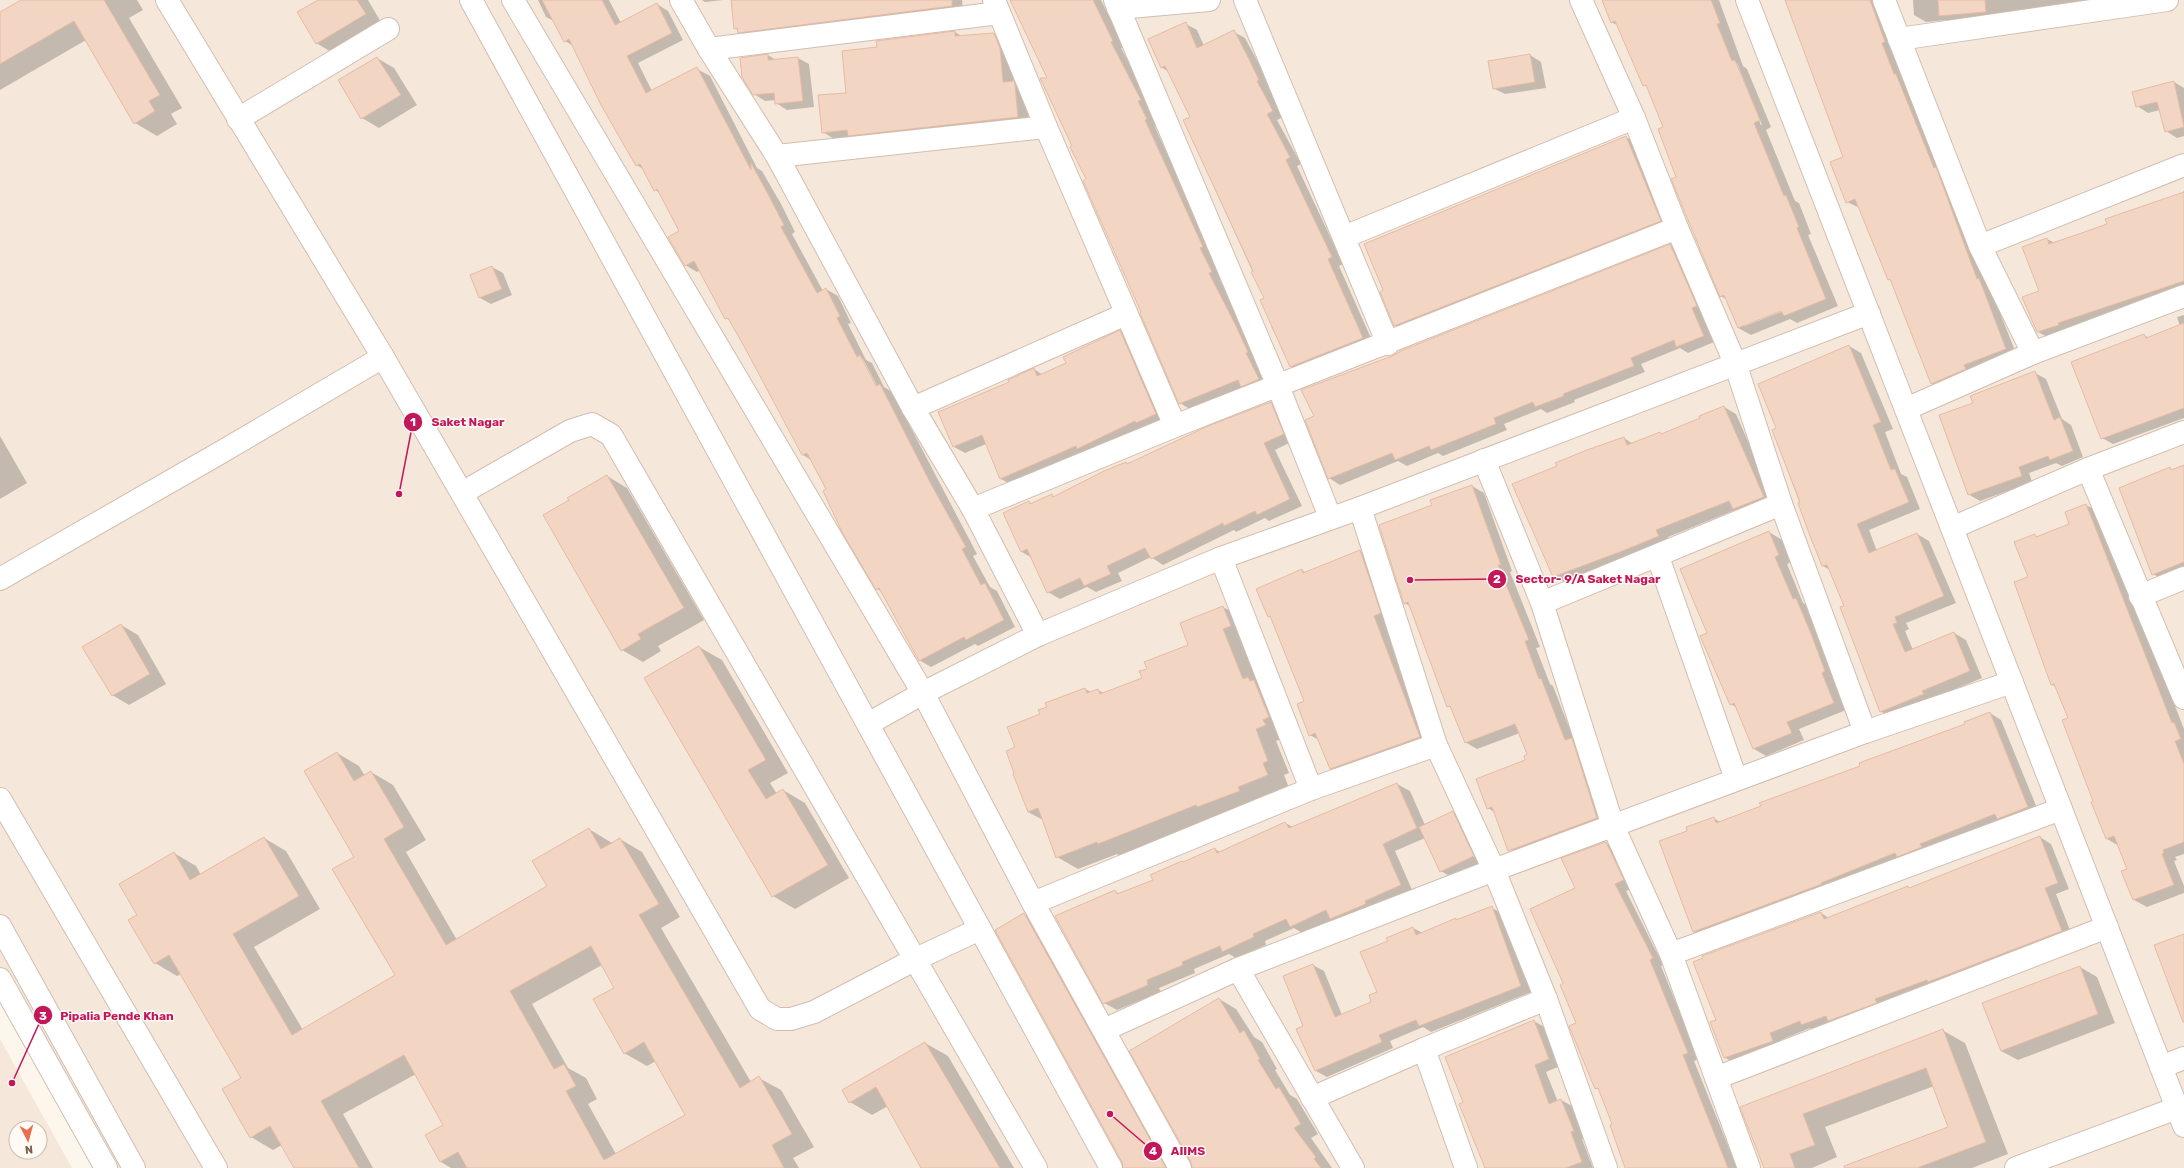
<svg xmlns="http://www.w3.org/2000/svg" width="2184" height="1168" font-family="Rubik,sans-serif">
  <rect width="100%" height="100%" fill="#fdf6ec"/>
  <g fill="#f5e8da" fill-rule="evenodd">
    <path d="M0,0H2184V1168H110L0,989Z"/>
    <path d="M0,1039L72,1168H0ZM16,1128H40V1152H16Z"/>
  </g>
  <g fill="#0003" fill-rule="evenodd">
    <path d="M23,0H137L143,10L129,18L182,108L171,114L177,124L157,136L135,123L86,40L0,90V14Z"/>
    <path d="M319,0H368L382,24L333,53L316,43Z"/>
    <path d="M538,0H609L621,23L657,4L668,11L683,40L638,63L652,91L699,76V70L710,76L757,168L762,171L781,204L795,232L792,234L823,291L826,289L838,296L851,323L848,324L866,360L872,363L884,387L892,392L977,554L973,556L990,587L997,591L1015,627L978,646L975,644L931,667L919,660L882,592L877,589L811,460L803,455L731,321L726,318L700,270L697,272L685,265L680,232L660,193L655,190L644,170L637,165L575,47L565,41L554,21L546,17ZM861,359H863L879,390L877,391Z"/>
    <path d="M702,0H723L705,2Z"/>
    <path d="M732,0H962L963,12L750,39L735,28Z"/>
    <path d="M1011,0H1101L1124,47L1121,48L1152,106L1148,108L1157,126L1155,127L1213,254L1222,278L1220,280L1247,333L1269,386L1191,410L1180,403L1074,147L1048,79Z"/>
    <path d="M1602,0H1719L1743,66L1747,69L1771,127L1766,130L1795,201L1799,203L1811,234L1808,235L1838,306L1797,323L1790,319L1751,335L1738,328L1727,300L1721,296L1677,177L1664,127L1648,87L1644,85L1619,26L1611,22ZM1735,63H1737L1762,125H1761ZM1786,308V310L1745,326V324Z"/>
    <path d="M1786,0H1877L2017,356L1943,390L1932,383L1892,281L1888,279L1860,208L1847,202L1844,158Z"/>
    <path d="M1913,0H2120L1951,22L1947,20L1926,22L1914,15Z"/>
    <path d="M1186,24L1197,30L1204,46L1234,32L1245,38L1260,66L1270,86L1268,87L1283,117L1277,120L1301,164L1297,166L1343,264L1339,266L1374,345L1302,373L1291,366L1271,326L1274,325L1265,299L1184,121L1191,117L1169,72L1161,67Z"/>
    <path d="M955,32L963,37L994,34L1005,40L1011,55L1014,82L1025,88L1026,92L1029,123L834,139L823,132L878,48Z"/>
    <path d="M768,55L776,60L798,58L809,64L814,107L787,110L776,103V100L765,101L754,94Z"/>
    <path d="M1530,55L1541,62L1546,88L1505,94L1493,88Z"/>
    <path d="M377,58L394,68L417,105L379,128L362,118Z"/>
    <path d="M2174,82L2184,88V136L2177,138L2166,131L2160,110L2148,113L2137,106Z"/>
    <path d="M1626,137L1637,143L1671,227L1406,332L1395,325Z"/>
    <path d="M2183,191H2184V291L2049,338L2038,332L2023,297L2040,292L2047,239L2055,243L2108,224L2184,194Z"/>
    <path d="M1670,245L1681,252L1714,342L1688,353L1680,348L1641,364L1645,372L1574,400L1575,402L1547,413L1541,409L1504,424L1507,430L1443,456L1438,453L1407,466L1398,461L1340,485L1329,478L1315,416L1393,357Z"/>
    <path d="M492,267L503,273L512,295L491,304L480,298L471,276Z"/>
    <path d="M2184,315V418L2113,444L2102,438L2144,335L2149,338L2180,326L2177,317Z"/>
    <path d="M1120,331L1131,338L1167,421L1012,485L1001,479L986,444L965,453L954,447L1010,382L1034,369L1043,375L1067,364Z"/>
    <path d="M1849,346L1861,353L1893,429L1885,432L1901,474L1907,477L1920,509L1869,530L1877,551L1917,534L1929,541L1956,603L1906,623L1909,629L1905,631L1913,650L1954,633L1966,640L1982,678L1934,698L1892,718L1880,711L1845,606L1830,570L1823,566L1773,431L1777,429Z"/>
    <path d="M2035,373L2046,379L2062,419L2071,425L2083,457L2062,466L2056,463L2029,473L2032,482L1980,501L1968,494L1974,403Z"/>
    <path d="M1271,403L1282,410L1295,440L1275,450L1302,506L1269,521L1265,518L1236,532L1234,530L1163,565L1151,557L1118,573L1122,581L1096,592L1087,587L1060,599L1048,592L1032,558L1022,552L1029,502L1032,504L1051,495L1055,497Z"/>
    <path d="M1724,407L1736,414L1775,503L1745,516L1735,510L1668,537L1670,543L1566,583L1554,576L1624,438L1633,444L1659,433L1663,435L1701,419Z"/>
    <path d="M0,436L27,483L0,499Z"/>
    <path d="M2184,465V573L2164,580L2153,574L2120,489Z"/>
    <path d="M607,476L627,488L704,620L658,646L661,651L643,662L622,650L570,501Z"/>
    <path d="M1472,486L1484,493L1512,571L1510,572L1540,647L1536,648L1550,684L1553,686L1574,740L1584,746L1608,825L1521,855L1508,848L1494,812L1488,808L1527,760L1528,755L1520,733L1477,749L1465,742L1453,709L1448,706L1411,607L1405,603L1433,506Z"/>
    <path d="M2086,505L2099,512L2184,729V854L2175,857L2177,860L2174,861L2184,886V893L2147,907L2134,900L2123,871L2128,869L2119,846L2107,839L2069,718L2057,687L2052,685L2016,582L2029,577L2035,535L2038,537L2070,525Z"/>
    <path d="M1769,532L1782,540L1791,562L1787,564L1803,603L1809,606L1837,678L1834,680L1846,710L1799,729L1804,740L1766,756L1754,749L1737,708L1731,704L1708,634Z"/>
    <path d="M1360,551L1371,557L1391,619L1385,622L1431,744L1342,775L1331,768L1319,740L1310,735L1305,702L1272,618L1269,616L1302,570L1306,573Z"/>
    <path d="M1223,607L1245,619L1286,737L1276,741L1289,773L1284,775L1289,788L1120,856L1117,854L1078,869L1057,857L1045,821L1028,812L1016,748L1048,707L1085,689L1091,692L1098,690L1104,693L1143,678L1148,669L1190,646Z"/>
    <path d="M121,625L138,635L166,684L129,705L112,695Z"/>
    <path d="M699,647L722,660L788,773L770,783L777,794L783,790L805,803L849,878L795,909L773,896Z"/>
    <path d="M1990,713L2001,720L2039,813L1705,938L1694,932L1660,842L1688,831L1714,818L1721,823L1966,725Z"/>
    <path d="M337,753L359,766L365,776L371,772L393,785L426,840L406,852L457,940L548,887L589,829L612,843L620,839L642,852L680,917L661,928L751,1082L759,1078L781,1090L814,1147L793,1158L799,1168H451L441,1162L444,1125L416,1074L343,1114L373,1168H295L282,1145L273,1150L251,1137L242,1078L181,974L177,976L155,963L174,853L196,866L201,875L264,838L286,851L320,909L254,947L303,1030L396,976L355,857ZM602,965L615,988L624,1053L647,1066L656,1061L686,1115L616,1154L588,1104L597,1099L586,1078L568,1068L532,1004Z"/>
    <path d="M1397,784L1410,791L1425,825L1453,812L1470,822L1490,866L1458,881L1441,871L1425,838L1395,851L1413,892L1344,926L1333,920L1304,934L1294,928L1265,941L1266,945L1236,958L1229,954L1194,969L1195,973L1159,988L1161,992L1117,1010L1104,1003L1115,891L1120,894L1154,880L1184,863L1215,849L1220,852L1285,823L1293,827Z"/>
    <path d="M2040,837L2051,844L2069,889L2056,894L2073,938L1814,1031L1810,1028L1781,1040L1784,1047L1736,1064L1724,1057L1717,1020L1821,913L1829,918L1908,887L1910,889Z"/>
    <path d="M1606,843L1618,849L1635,887L1626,891L1663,965L1661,966L1699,1059L1694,1061L1737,1168H1626L1613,1125L1600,1090L1595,1088L1578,1023L1564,984L1576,888Z"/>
    <path d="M1492,908L1503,914L1531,992L1431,1032L1423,1027L1390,1041L1393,1048L1327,1077L1316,1071L1297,1030L1304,1027L1313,965L1324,971L1342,1015L1373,1002L1378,992L1389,941L1413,928L1423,933Z"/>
    <path d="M1024,914L1042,925L1177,1168H1124Z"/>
    <path d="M2080,967L2097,977L2115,1023L2018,1060L2001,1051Z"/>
    <path d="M1219,999L1236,1009L1254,1037L1262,1042L1277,1069L1275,1070L1290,1095L1297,1099L1318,1134L1311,1138L1332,1168H1193Z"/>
    <path d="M1534,1021L1546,1028L1560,1066L1546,1072L1558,1102L1561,1100L1574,1107L1585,1138L1582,1139L1593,1168H1484L1486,1166L1464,1103Z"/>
    <path d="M1942,1030L1965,1043L2008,1154L1972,1168H1843L1950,1128L1934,1086L1825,1127L1837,1157L1812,1168H1765L1741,1108Z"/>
    <path d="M925,1043L948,1056L1014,1168H922L888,1106L872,1115L850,1102Z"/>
  </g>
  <g fill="#f3d5c3" stroke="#e6bba3" fill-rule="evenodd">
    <path d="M21,0H104L160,95L149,101L155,111L134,124L74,21L0,64V12Z"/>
    <path d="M318,0H357L366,14L316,44L297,12Z"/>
    <path d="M542,0H602L615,25L657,3L672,33L627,56L646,93L697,67L751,170V163L769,196L784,225L781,227L817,293L826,288L840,316L837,318L857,357L860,355L876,386L880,384L932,486L966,547L962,549L981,585L985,583L1004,620L966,640L964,637L919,661L879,588L876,590L842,532L823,491L826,489L807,453L802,455L745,348L728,318L725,319L694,261L685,266L675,249L668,237L679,231L657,189L654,191L640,164L636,166L601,105L569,39L564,42Z"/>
    <path d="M731,0H952V6L738,33L737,28L734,29Z"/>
    <path d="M1010,0H1093L1113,41L1111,42L1141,100L1138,101L1147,119L1145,120L1203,247L1200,248L1212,272L1209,273L1236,326L1248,352L1246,353L1259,379L1241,387L1238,380L1179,404L1140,313L1141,312L1083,181L1086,179L1070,147L1072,146L1040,78H1047Z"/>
    <path d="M1602,0H1711L1720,23L1717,24L1732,61L1735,60L1760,120L1754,123L1784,196L1786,195L1799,227L1797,228L1826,299L1784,316L1781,311L1738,328L1724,295L1720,297L1671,179L1676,177L1658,129L1663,127L1646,85L1643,86L1615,21L1611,23Z"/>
    <path d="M1785,0H1870L1885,42L1882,43L1894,74H1896L1934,168L1936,167L1977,279L1979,278L2006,349L1964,365L1966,369L1931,384L1890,279L1888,280L1855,199L1846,203L1830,162L1843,157Z"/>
    <path d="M1938,0H1985L1986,12L1939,16Z"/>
    <path d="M1186,22L1197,48L1234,30L1249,59L1259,80L1257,81L1273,111L1267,114L1290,157L1286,160L1332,257L1328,259L1363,338L1290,367L1260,300L1264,298L1251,272L1253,271L1183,120L1190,117L1165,66L1161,68L1148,39Z"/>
    <path d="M955,31V36L994,33L1000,48L1003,82L1014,81L1015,85L1018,117L848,136L847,130L822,133L818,95L846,93L842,51L877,47L876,41Z"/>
    <path d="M768,54V60L798,57L803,101L775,104L774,93L753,95L742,77L740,58Z"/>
    <path d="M1530,54L1535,82L1493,89L1488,61Z"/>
    <path d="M377,57L401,95L361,119L338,80Z"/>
    <path d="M2174,81L2184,127L2165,132L2157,102L2136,107L2132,92Z"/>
    <path d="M1626,136L1661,221L1394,326L1380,292L1383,290L1364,244Z"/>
    <path d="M2184,192V281L2058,323L2059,325L2037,332L2022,297L2039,291L2022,247L2047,238L2049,244L2073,236L2107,224L2105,219Z"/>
    <path d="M1670,244L1697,306L1692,308L1704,336L1676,347L1674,340L1631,358L1634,366L1563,394L1564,396L1535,407L1533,402L1494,418L1496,424L1431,450L1429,446L1395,460L1392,453L1328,479L1305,420L1314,416L1301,390L1392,356L1403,350Z"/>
    <path d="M492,266L502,289L479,298L470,275Z"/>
    <path d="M2184,323V408L2101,439L2071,362L2144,334L2146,338Z"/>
    <path d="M1120,330L1156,414L1136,423L1135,421L1077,449L1076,446L1000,479L982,435L953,447L938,412L1009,382L1008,380L1034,368L1037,376L1066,363L1063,357Z"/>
    <path d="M1849,345L1881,422L1873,425L1891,470L1895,469L1909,502L1857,524L1869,553L1917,533L1944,596L1895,617L1897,623L1893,624L1905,652L1954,632L1970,671L1922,691L1924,694L1880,712L1840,607L1844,606L1827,565L1822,566L1810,536L1798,503L1800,502L1772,430L1776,428L1758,384Z"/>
    <path d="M2035,371L2054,420L2060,417L2073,451L2050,460L2048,456L2019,467L2022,476L1968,495L1939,415L1973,403L1970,396Z"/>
    <path d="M1271,402L1284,434L1264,443L1290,499L1257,515L1255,511L1224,526L1223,523L1151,559L1145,548L1107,566L1111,574L1084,586L1080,578L1047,593L1027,549L1021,552L1003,513L1029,501L1030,504L1052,494L1053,497L1104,471L1126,462L1127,464L1208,426Z"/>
    <path d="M1724,406L1764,497L1733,509L1729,501L1656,530L1659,536L1625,550L1553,577L1512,484L1557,466L1555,463L1587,450L1624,437L1627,445L1660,432L1661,434L1700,418L1699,416Z"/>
    <path d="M2184,465V562L2152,575L2119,488L2170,467L2171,470Z"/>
    <path d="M607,475L684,608L638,634L641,639L621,651L543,515L569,500L567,498Z"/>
    <path d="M1472,485L1501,565H1498L1529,640L1525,641L1539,679L1541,678L1565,740L1572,738L1597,818L1508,851L1492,807L1487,809L1476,779L1525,760L1524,756L1527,754L1515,724L1465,743L1450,706L1447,707L1408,602L1404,604L1379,525L1432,505L1430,500Z"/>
    <path d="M2086,504L2172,723L2174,722L2181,739L2175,741L2184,764V842L2163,850L2164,853L2162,854L2174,885L2133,900L2121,871L2127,869L2114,836L2106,839L2091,802L2093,801L2062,720L2068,718L2054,684L2051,685L2014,582L2028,577L2014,542L2035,534L2036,537L2069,524L2065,512Z"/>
    <path d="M1769,531L1779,555L1775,557L1793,599L1796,598L1810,631L1825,671L1822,673L1834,703L1787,722L1792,733L1753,749L1734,703L1730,705L1700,636L1707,633L1680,569Z"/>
    <path d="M1360,550L1381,613L1374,616L1420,737L1330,769L1315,733L1309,736L1297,704L1304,701L1270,616L1268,617L1256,589L1302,569L1303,573Z"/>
    <path d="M1223,606L1231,626L1223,629L1243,679L1248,677L1250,681L1254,680L1269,717L1263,720L1266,725L1256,729L1268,761L1263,763L1268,775L1238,787L1240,791L1197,807L1196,805L1098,844L1097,842L1056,858L1038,808L1028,812L1013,774L1014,773L1006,751L1015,747L1007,727L1040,714L1038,710L1047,707L1045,703L1085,688L1087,693L1098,689L1100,694L1142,678L1139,671L1147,669L1144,662L1188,645L1180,623Z"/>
    <path d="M121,624L150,674L112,696L82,647Z"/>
    <path d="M699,646L766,760L748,770L766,799L783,789L828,865L772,897L644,678Z"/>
    <path d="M1990,712L2028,807L1997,819L1995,814L1920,844L1922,847L1897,857L1895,853L1821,883L1822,884L1693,932L1659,841L1687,831L1686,827L1714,817L1716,823L1761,806L1759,803L1860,766L1859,763L1965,724L1964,722Z"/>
    <path d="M337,752L354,781L371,771L404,827L384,839L446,945L547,886L532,861L589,828L601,849L620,838L659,904L639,915L740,1088L759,1076L792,1134L772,1145L784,1168H467L458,1152L440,1162L425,1135L443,1125L404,1055L321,1101L359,1168H294L270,1126L250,1138L222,1089L241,1078L169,955L154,964L128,920L137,915L119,884L174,852L190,880L264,837L299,896L233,934L292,1035L395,975L332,869L354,857L304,771ZM591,946L614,988L593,999L624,1054L644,1042L685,1115L604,1160L566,1091L576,1086L564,1064L554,1069L510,991Z"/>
    <path d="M1397,783L1417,828L1383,844L1401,885L1365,901L1366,904L1330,919L1326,910L1290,927L1286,919L1253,934L1254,937L1222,952L1220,946L1182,962L1183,965L1147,980L1148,985L1103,1004L1055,916L1115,890L1117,894L1153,880L1150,875L1182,861L1183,862L1215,848L1217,853L1285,822L1289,828Z"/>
    <path d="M1453,811L1474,856L1440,872L1419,827Z"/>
    <path d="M2040,836L2058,883L2045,888L2062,931L1928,982L1927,980L1875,999L1877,1003L1828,1021L1826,1016L1801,1025L1800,1021L1770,1033L1773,1041L1724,1058L1710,1022L1716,1020L1693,962L1703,958L1702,956L1821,912L1824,919L1908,886L1909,888Z"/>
    <path d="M1606,842L1624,880L1615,884L1653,958L1650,960L1688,1053L1683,1055L1728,1168H1625L1610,1125L1612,1124L1598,1088L1595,1089L1569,1026L1576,1023L1560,985L1563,983L1530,909L1575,888L1561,858Z"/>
    <path d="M1492,906L1521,986L1419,1026L1416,1020L1379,1035L1382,1042L1315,1071L1296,1029L1303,1026L1283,976L1313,964L1335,1017L1371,1002L1369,995L1377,992L1360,952L1388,941L1386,938L1413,927L1416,935L1456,918V920Z"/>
    <path d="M1024,913L1166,1168H1123L1122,1162L995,930Z"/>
    <path d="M2184,934V1022H2183L2154,945Z"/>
    <path d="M2080,966L2098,1014L2001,1051L1982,1003Z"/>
    <path d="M1219,998L1240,1033L1244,1030L1260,1059L1258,1060L1276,1089L1279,1087L1301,1124L1294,1128L1316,1157L1314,1159L1321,1168H1192L1191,1162L1129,1051Z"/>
    <path d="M1534,1020L1549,1059L1535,1065L1549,1104L1561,1099L1574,1131L1571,1132L1582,1162L1566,1168H1485L1459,1104L1463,1102L1445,1057Z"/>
    <path d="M1943,1029L1986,1142L1917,1168H1845L1844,1166L1948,1127L1926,1068L1803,1114L1815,1145L1790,1154L1795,1168H1764L1740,1107Z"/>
    <path d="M925,1042L1000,1168H921L876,1087L849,1103L842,1090Z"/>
  </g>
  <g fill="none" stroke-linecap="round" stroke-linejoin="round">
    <g stroke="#d1beb0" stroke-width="24">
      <g id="minor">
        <path d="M167,0L383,357L760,1009L777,1019H791L814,1012L916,959L980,929"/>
        <path d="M471,0L1111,1168"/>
        <path d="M513,0L923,693L1033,903L1180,1168"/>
        <path d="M681,0L709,49L777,156L913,408L973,509L1038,635"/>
        <path d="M994,0L1046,127L1175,426"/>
        <path d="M1115,0L1278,386L1330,517"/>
        <path d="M1245,0L1388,344"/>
        <path d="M1581,0L1634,118L1677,228L1735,363L1781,504L1865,732"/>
        <path d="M1747,0L2184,1126"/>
        <path d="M1884,0L1980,246L2033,353"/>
        <path d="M1118,8L1209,0"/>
        <path d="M1899,39L2167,0"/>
        <path d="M709,49L999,13"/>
        <path d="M238,119L388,29"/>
        <path d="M777,156L1046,127"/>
        <path d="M1344,237L1634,118"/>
        <path d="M1980,246L2184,165"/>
        <path d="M913,408L1126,314"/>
        <path d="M1906,409L2033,353L2184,296"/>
        <path d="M1484,460L1542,603L1613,826L1671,954L1749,1168"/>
        <path d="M2088,469L2184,698"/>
        <path d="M462,493L570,431L592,424L611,435L1036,1168"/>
        <path d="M1360,508L1436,745L1494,870L1546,999L1606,1168"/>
        <path d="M973,509L1175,426L1677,228"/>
        <path d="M1952,528L2088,469L2184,432"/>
        <path d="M1658,557L1736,779"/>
        <path d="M1221,558L1311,789"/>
        <path d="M0,579L218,454L383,357"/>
        <path d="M2140,596L2184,578"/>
        <path d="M1542,603L1781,504"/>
        <path d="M868,724L923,693L1038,635L1221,558L1360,508L1869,313"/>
        <path d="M0,799L216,1168"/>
        <path d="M1033,903L1311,789L1436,745"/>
        <path d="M0,926L134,1168"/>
        <path d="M1671,954L2061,809"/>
        <path d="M1238,969L1353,1168"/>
        <path d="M0,979L106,1168"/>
        <path d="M1104,1030L1238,969L1494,870L1865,732L2012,682"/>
        <path d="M1424,1049L1466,1168"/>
        <path d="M2161,1067L2184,1058"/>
        <path d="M1716,1078L2107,927"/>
        <path d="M1312,1098L1424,1049L1546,999"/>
        <path d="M2016,1168L2177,1108"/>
      </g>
    </g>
    <use href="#minor" stroke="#fff" stroke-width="22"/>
  </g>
  <path fill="none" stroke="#c2185b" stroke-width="1.5" d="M399 494L413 422M1410 580L1497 579M12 1083L43 1015M1110 1114L1153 1151"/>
  <g fill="#c2185b" stroke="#fffaf3" stroke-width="1.5">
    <circle cx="399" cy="494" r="4"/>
    <circle cx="1410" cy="580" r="4"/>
    <circle cx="12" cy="1083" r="4"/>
    <circle cx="1110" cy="1114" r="4"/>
    <circle cx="413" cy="422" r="10"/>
    <circle cx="1497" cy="579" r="10"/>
    <circle cx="43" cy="1015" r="10"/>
    <circle cx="1153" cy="1151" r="10"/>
  </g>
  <g font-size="12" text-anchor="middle" font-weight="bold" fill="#fff">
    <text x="413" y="426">1</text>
    <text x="1497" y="583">2</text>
    <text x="43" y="1020">3</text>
    <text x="1153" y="1155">4</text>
  </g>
  <g font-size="12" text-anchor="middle" font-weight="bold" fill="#c2185b" stroke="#fffaf3" stroke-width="3" stroke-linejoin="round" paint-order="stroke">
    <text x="468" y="426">Saket Nagar</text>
    <text x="1588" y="583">Sector- 9/A Saket Nagar</text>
    <text x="117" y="1020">Pipalia Pende Khan</text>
    <text x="1188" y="1155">AIIMS</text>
  </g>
  <g transform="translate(28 1140) rotate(174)"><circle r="19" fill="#fffaf3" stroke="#cabbb1"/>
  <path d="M0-3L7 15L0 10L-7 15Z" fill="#e76f51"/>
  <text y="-6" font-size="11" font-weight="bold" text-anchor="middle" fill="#7a5c4d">N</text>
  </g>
</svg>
